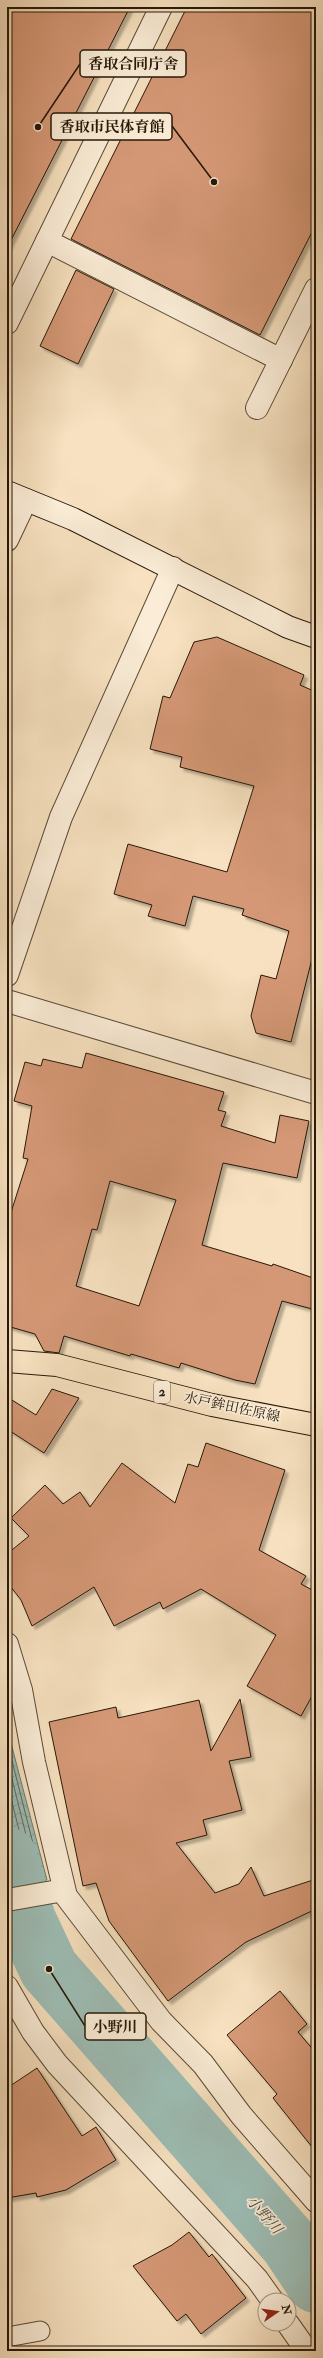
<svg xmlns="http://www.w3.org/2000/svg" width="323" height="2358" font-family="'IM FELL Double Pica','Noto Serif JP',serif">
  <defs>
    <pattern id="water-waves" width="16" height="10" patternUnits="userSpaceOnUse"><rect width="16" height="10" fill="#9dbdb5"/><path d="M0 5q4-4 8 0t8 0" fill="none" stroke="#87a29a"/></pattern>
    <filter id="shadow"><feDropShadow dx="3.5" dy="3.5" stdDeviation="1" flood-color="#0004"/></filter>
  </defs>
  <rect width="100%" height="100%" fill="#f7e1c0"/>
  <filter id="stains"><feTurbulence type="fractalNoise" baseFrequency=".005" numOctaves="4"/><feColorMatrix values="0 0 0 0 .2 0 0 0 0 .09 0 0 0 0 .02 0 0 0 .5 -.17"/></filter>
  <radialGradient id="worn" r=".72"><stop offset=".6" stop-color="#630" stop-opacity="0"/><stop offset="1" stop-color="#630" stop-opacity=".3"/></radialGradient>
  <path fill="url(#water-waves)" stroke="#6d7b70" d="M7,1728L47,1880L7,1887Z"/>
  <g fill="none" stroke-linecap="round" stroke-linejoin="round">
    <g stroke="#626a5e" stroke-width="1">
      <path d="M7,1741L41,1875L40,1877L7,1883"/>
      <path d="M7,1759L35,1871L7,1878"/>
      <path d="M7,1782L28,1866L7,1872"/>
    </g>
    <path stroke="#9dbdb5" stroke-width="60" d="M7,1857L26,1920L49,1969L290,2244L316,2283"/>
  </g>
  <g fill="#d59876" stroke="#261808" fill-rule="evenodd" filter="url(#shadow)">
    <path d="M7,7H130L7,248Z"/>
    <path d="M187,7H316V224L260,335L71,239Z"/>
    <path d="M76,270L114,289L78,364L40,346Z"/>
    <path d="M217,637L304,675L300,685L316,692V943L291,1042L256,1033L251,1016L261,975L276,979L289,931L242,915L244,909L193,896L185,926L148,916L152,905L114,894L128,844L227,872L254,786L180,767L182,757L150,749L163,696L170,698L194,642Z"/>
    <path d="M86,1053L224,1092L218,1110L226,1112L221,1126L275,1143L280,1115L309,1121L297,1178L223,1163L202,1245L272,1266L273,1264L316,1279V1310L282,1301L255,1384L235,1380L181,1363L179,1368L131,1354L130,1356L64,1336L59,1353L44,1351L35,1334L7,1326V1225L28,1159L23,1158L32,1106L14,1101L25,1062L41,1066L43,1059L82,1068ZM110,1181L176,1200L139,1306L76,1286L92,1229L97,1230Z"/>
    <path d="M52,1389L79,1398L44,1453L7,1429V1397L36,1415Z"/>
    <path d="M206,1443L285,1470L259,1550L306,1576L301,1584L316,1592V1689L301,1716L247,1686L276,1635L201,1589L163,1609L160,1602L114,1626L94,1587L32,1626L21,1600L7,1582V1554L29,1536L11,1518L45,1485L63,1504L80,1492L90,1507L122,1463L175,1503L188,1464L198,1467Z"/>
    <path d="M240,1699L251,1757L229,1761L242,1810L203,1820L207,1835L176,1843L215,1893L239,1884L251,1867L264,1896L316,1879V1909L246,1942L168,2001L109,1921L96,1883L83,1886L49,1722L116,1707L118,1718L199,1700L211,1751Z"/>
    <path d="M280,1991L307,2024L298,2032L316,2053V2152L273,2098L277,2094L227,2035Z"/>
    <path d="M37,2068L82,2136L96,2127L116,2160L66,2190L37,2197L36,2193L7,2198V2088Z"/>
    <path d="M189,2232L209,2257L212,2254L246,2298L201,2334L186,2314L177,2321L133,2266L172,2245Z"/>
  </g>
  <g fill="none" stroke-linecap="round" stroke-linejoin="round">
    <g stroke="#5a4a36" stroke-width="21">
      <path id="lane" d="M7,2337L40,2331"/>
    </g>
    <g stroke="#5a4a36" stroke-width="24">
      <g id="street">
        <path d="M47,241L281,360"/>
        <path d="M7,323L161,7"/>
        <path d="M257,408L316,289"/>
        <path d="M7,540L26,500"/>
        <path d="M7,975L61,817L173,568"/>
        <path d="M7,1001L316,1093"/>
        <path d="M7,1644L21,1690L34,1762L66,1896L161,2021L203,2064L241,2115L316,2201"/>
        <path d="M7,1900L64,1890"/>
        <path d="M7,1987L33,2032L57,2064L257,2279L272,2300"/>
        <path d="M288,2324L307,2351"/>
      </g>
    </g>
    <g stroke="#261808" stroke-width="24">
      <path id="secondary" d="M7,492L73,519L288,627L316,637"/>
    </g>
    <g stroke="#261808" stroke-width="24">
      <path id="primary" d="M7,1361L57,1365L212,1405L316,1425"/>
    </g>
    <use href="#lane" stroke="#faecd6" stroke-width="19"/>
    <use href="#street" stroke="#faecd6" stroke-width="22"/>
    <use href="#secondary" stroke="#faecd6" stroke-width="22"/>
    <use href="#primary" stroke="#f7e1c0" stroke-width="22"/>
  </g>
  <g text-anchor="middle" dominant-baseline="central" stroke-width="3.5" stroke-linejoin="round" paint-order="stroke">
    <rect fill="#faecd6" stroke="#665846" stroke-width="1" x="154" y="1381" width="16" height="22" rx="3"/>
    <g font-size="13" font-weight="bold" fill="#261808">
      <text x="162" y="1392">2</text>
    </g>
    <g font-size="14" fill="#261808" stroke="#faecd6">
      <text transform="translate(232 1407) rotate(12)">水戸鉾田佐原線</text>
    </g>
    <g font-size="15" font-style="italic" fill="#505245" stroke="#faecd6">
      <text transform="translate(264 2215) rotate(49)">小野川</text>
    </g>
  </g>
  <path fill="none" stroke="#261808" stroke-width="1.5" d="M38 127L80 64M214 182L172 126M49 1969L85 2026"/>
  <g fill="#261808" stroke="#faecd6" stroke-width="1.5">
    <circle cx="38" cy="127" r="4"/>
    <circle cx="214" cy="182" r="4"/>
    <circle cx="49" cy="1969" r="4"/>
  </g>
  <g fill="#faecd6" stroke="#261808" stroke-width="1.5">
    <rect x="80" y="50" width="106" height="27" rx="4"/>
    <rect x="51" y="113" width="121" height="27" rx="4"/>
    <rect x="85" y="2013" width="61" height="27" rx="4"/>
  </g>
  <g font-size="15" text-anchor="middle" font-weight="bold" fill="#261808">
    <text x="133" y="69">香取合同庁舎</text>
    <text x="112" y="132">香取市民体育館</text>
    <text x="115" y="2032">小野川</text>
  </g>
  <rect width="323" height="2358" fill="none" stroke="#f7e1c0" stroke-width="24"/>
  <rect x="8" y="8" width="307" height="2342" fill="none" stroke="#261808" stroke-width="2"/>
  <rect x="12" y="12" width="299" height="2334" fill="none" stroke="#261808"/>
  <g transform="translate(277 2312) rotate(77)"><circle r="19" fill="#faecd6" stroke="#a59784"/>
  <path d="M0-3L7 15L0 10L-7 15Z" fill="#8f2418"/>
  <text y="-6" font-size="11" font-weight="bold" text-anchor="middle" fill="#261808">N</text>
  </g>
  <rect width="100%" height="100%" filter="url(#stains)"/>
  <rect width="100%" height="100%" fill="url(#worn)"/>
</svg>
